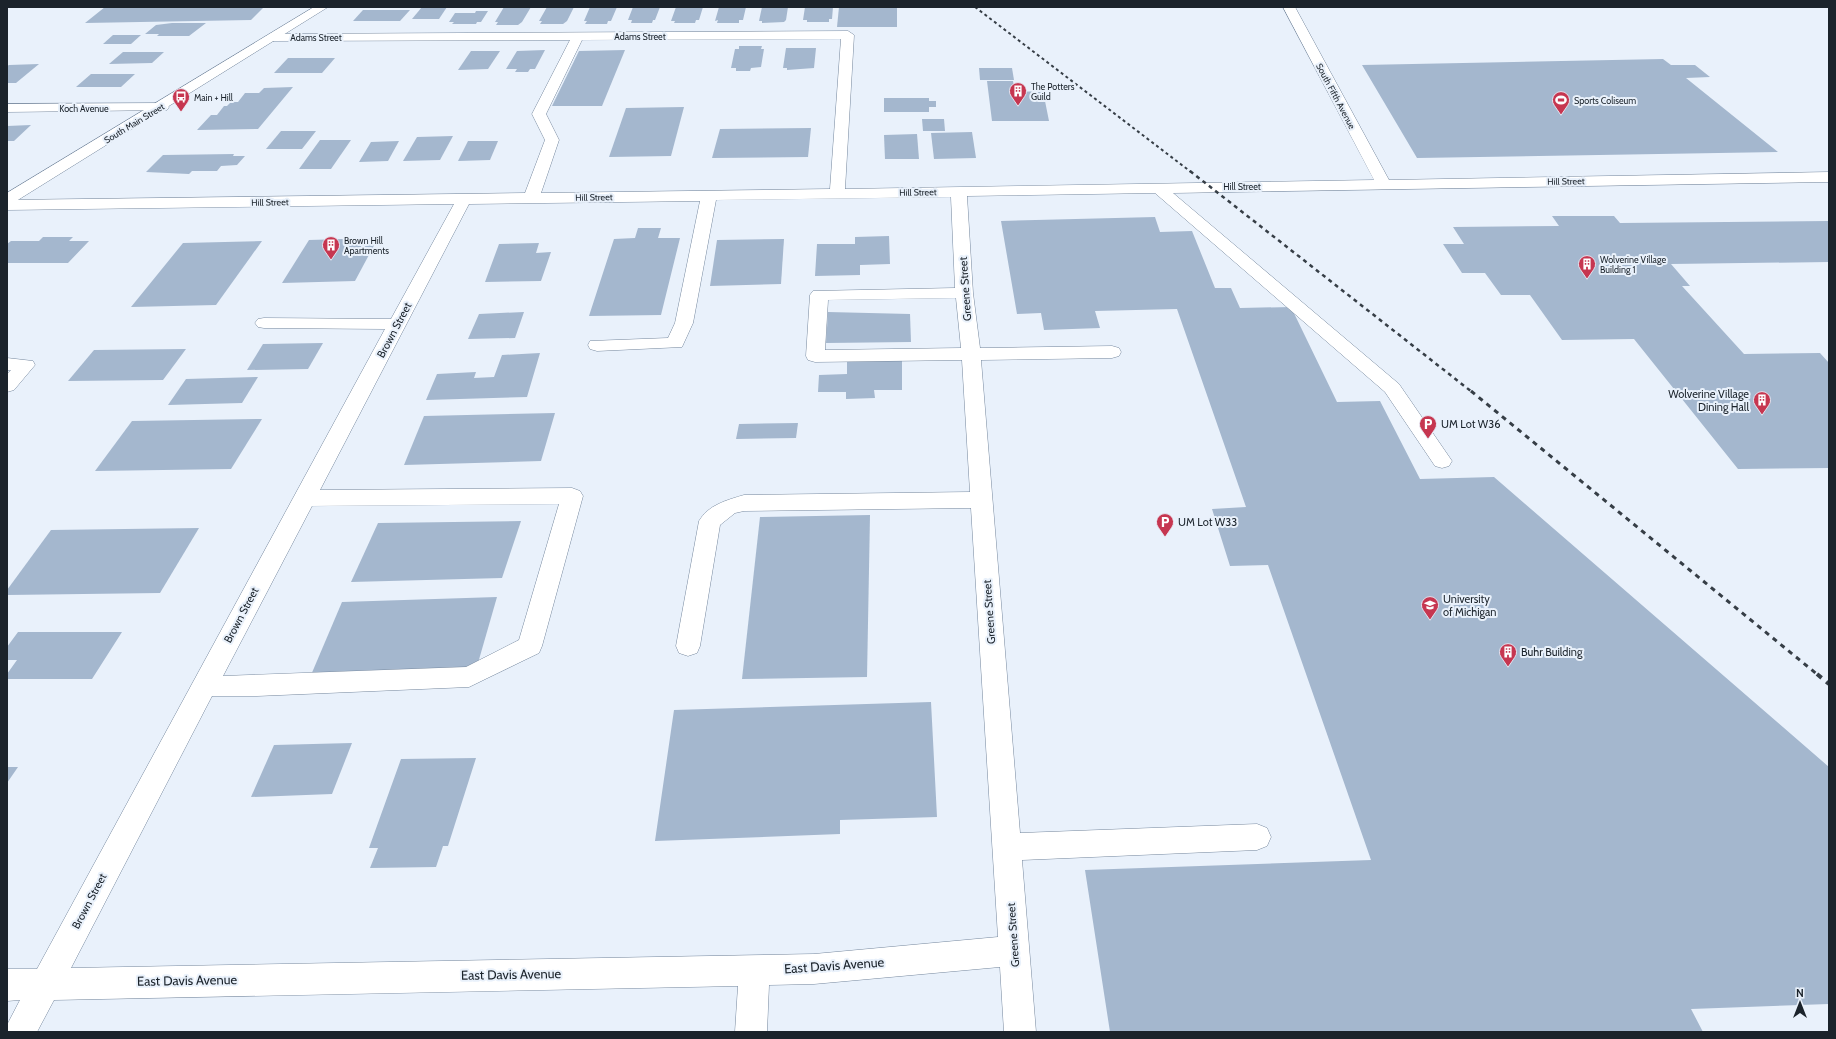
<svg xmlns="http://www.w3.org/2000/svg" width="1836" height="1039" font-family="Cabin,sans-serif">
  <rect width="100%" height="100%" fill="#e9f1fb"/>
  <g fill="#a4b7ce">
    <path d="M105,7H264L251,20L85,23Z"/>
    <path d="M422,7H447L439,19H412Z"/>
    <path d="M504,7H531L522,22L518,25H496L498,22H495Z"/>
    <path d="M547,7H574L567,21L563,24H540L542,21H539Z"/>
    <path d="M590,7H617L611,21H608L607,24H585L587,21H584Z"/>
    <path d="M633,7H660L655,20H653L652,23H631L632,20H628Z"/>
    <path d="M676,7H703L699,20H696L695,23H674L675,21H671Z"/>
    <path d="M719,7H746L743,20H739V23H717L718,20L715,21Z"/>
    <path d="M762,7H788L786,20L784,22L762,23V21H759Z"/>
    <path d="M805,7H833L832,19H829V22H807V20H803Z"/>
    <path d="M839,7H897V27H837Z"/>
    <path d="M363,10H410L400,21H353Z"/>
    <path d="M476,11H488L481,22H477L476,24H452L454,22H449L455,13H475Z"/>
    <path d="M172,23H206L189,36H157L159,34H145L156,25Z"/>
    <path d="M113,35H141L131,44H103Z"/>
    <path d="M739,46H762L761,49H764L761,67L751,68L750,71H736V68H731L735,49H739Z"/>
    <path d="M786,48H816L814,68L787,70V68H783Z"/>
    <path d="M545,50L535,69H530L528,72H515L517,69H506L517,51Z"/>
    <path d="M625,50L602,106H552L579,51Z"/>
    <path d="M471,51H500L488,69L458,70Z"/>
    <path d="M123,52H164L152,63L109,64Z"/>
    <path d="M288,58H335L322,73H274Z"/>
    <path d="M1663,59L1671,65H1695L1710,77L1686,78L1778,152L1417,158L1362,65Z"/>
    <path d="M39,64L16,83H7V66L9,65Z"/>
    <path d="M979,68H1012L1014,80H980Z"/>
    <path d="M91,74H135L121,87H76Z"/>
    <path d="M987,81H1013L1015,92L1043,91L1049,121H992Z"/>
    <path d="M293,87L258,129L197,130L211,115H217L224,106H227L231,102H238L245,93H259L264,88Z"/>
    <path d="M884,98H929V101H936V107H929V112H884Z"/>
    <path d="M684,107L671,156L609,157L626,108Z"/>
    <path d="M922,119H944L945,131H923Z"/>
    <path d="M31,125L14,141H7V126Z"/>
    <path d="M811,128L808,157L712,158L720,129Z"/>
    <path d="M281,131H316L302,149H266Z"/>
    <path d="M972,132L976,158L934,159L931,133Z"/>
    <path d="M917,134L919,159H885L884,135Z"/>
    <path d="M453,136L440,160L403,161L417,137Z"/>
    <path d="M320,140H351L331,169H299Z"/>
    <path d="M399,141L388,161L359,162L371,142Z"/>
    <path d="M468,141H498L490,160L458,161Z"/>
    <path d="M234,154L233,156H245L237,165L221,166L217,171H192L189,174L146,172L163,155Z"/>
    <path d="M1552,216H1614L1620,223L1829,221V262L1671,264L1690,286H1682L1744,354L1820,353L1829,363V468L1738,469L1634,339L1562,340L1530,295H1501L1485,273H1462L1443,244H1464L1453,227L1559,226Z"/>
    <path d="M1155,217L1160,232L1192,231L1215,288H1231L1240,308L1291,307L1337,402L1380,401L1420,479L1494,477L1829,767V1004L1691,1009L1703,1032H1110L1085,870L1371,860L1268,565L1230,566L1212,509L1246,507L1177,309L1095,311L1100,328L1044,330L1041,313L1017,314L1001,221Z"/>
    <path d="M638,228H661L658,238H680L661,315L589,316L614,239L635,238Z"/>
    <path d="M889,236L890,264L860,265V275L815,276L817,244H855V237Z"/>
    <path d="M43,237H73L69,241H89L68,263H7V244L11,241H39Z"/>
    <path d="M378,238L355,281L282,283L309,240Z"/>
    <path d="M784,239L781,284L710,286L717,240Z"/>
    <path d="M262,241L216,305L131,307L183,243Z"/>
    <path d="M539,243L536,253L551,252L541,281L485,282L499,244Z"/>
    <path d="M524,312L515,338L468,339L479,314Z"/>
    <path d="M828,312L910,314L911,342L826,343Z"/>
    <path d="M323,343L308,369L247,370L263,344Z"/>
    <path d="M186,349L163,380L68,381L94,350Z"/>
    <path d="M540,353L527,397L426,400L437,374L476,372L474,378L494,377L502,355Z"/>
    <path d="M902,360V390H874L875,398L846,399V392H818L819,375L847,374V361Z"/>
    <path d="M258,377L242,403L168,405L186,379Z"/>
    <path d="M555,413L541,461L404,465L424,416Z"/>
    <path d="M262,419L231,469L95,471L132,421Z"/>
    <path d="M798,423L796,438L736,439L739,424Z"/>
    <path d="M870,515L867,677L742,679L760,517Z"/>
    <path d="M521,521L502,578L351,582L378,523Z"/>
    <path d="M199,528L160,593L7,595V590L51,530Z"/>
    <path d="M497,597L476,670L311,675L342,602Z"/>
    <path d="M18,632H122L92,679H7V674L17,660H7V647Z"/>
    <path d="M931,702L937,817L840,820V834L655,841L674,710Z"/>
    <path d="M352,743L332,794L251,797L274,745Z"/>
    <path d="M476,758L448,846H443L436,867L370,868L378,848H369L401,759Z"/>
    <path d="M7,767H18L7,783Z"/>
  </g>
  <g fill="none" stroke-linecap="round" stroke-linejoin="round">
    <g stroke="#76889e" stroke-width="1">
      <g id="minor">
        <path d="M1283,7H1295L1389,180L1829,172V182L1173,193L1399,384L1452,461L1449,466L1442,468L1435,466L1385,392L1155,193L967,196L973,293L980,348L1112,346L1119,348L1121,352L1119,356L1112,358L981,360L1020,833L1257,824L1267,828L1271,837L1267,846L1257,850L1022,860L1036,1032H1004L1000,967L814,984L769,985L767,1032H735L738,986L54,1000L37,1032H7V1025L20,1000L7,1001V969H37L385,329L264,328L258,327L255,323L258,319L264,318L391,319L454,204L7,210V200L525,193L545,140L532,114L570,40L268,41L266,38L272,34L848,31L854,35L845,189L1374,180ZM841,39L830,189L541,193L559,140L546,114L582,40ZM951,197L955,288L813,291L810,295L806,356L808,360L815,362L962,360L970,492L744,495C727,500 708,505 699,521L676,646L679,653L688,656L697,653L700,646L720,525L735,513L744,511L971,508L998,937L814,954L71,968L212,696H257L469,687L539,653L542,646L583,496L580,491L572,488L320,490L469,204L700,201L675,323L668,338L590,341L588,345L590,349L597,351L682,347L693,323L716,200ZM956,298L961,348L825,350L828,300ZM559,504L519,640L466,667L223,676L312,506Z"/>
        <path d="M162,103L167,104L169,107L167,110L7,112V104Z"/>
        <path d="M7,358L33,361L35,365L14,390L7,392V374L11,370H7Z"/>
      </g>
    </g>
    <g stroke="#76889e" stroke-width="1">
      <path id="major" d="M314,7H328L13,203L7,205V193Z"/>
    </g>
    <use href="#minor" fill="#fff" fill-rule="evenodd"/>
    <use href="#major" fill="#fff" fill-rule="evenodd"/>
    <path stroke="#363e46" stroke-width="2" stroke-dasharray="3 3" stroke-linecap="butt" d="M975,7L1191,172"/>
    <path stroke="#363e46" stroke-width="2.5" stroke-dasharray="4 4" stroke-linecap="butt" d="M1190,171L1472,392"/>
    <path stroke="#363e46" stroke-width="3" stroke-dasharray="5 5" stroke-linecap="butt" d="M1471,391L1818,675"/>
    <path stroke="#363e46" stroke-width="4" stroke-dasharray="6 6" stroke-linecap="butt" d="M1817,674L1829,684"/>
  </g>
  <defs>
    <g id="building-pin" transform="scale(0.9)"><path d="M0 17L-7.5 6A9.5 9.5 0 1 1 7.5 6Z" fill="#c63650" stroke="#e9f1fb"/><path d="M-4-6H4V6H1V3H-1V6H-4ZM-2.5-4.3h1.7v1.8h-1.7ZM.8-4.3h1.7v1.8H.8ZM-2.5-1h1.7V.8h-1.7ZM.8-1h1.7V.8H.8Z" fill="#fff"/></g>
    <g id="bus-pin" transform="scale(0.9)"><path d="M0 17L-7.5 6A9.5 9.5 0 1 1 7.5 6Z" fill="#c63650" stroke="#e9f1fb"/><path d="M-5-6H5V4H4V6H2V4H-2V6H-4V4H-5ZM-3.5-4V0h7V-4ZM-3.5 1.2v1.5H-2V1.2ZM2 1.2v1.5H3.5V1.2Z" fill="#fff"/></g>
    <g id="stadium-pin" transform="scale(0.9)"><path d="M0 17L-7.5 6A9.5 9.5 0 1 1 7.5 6Z" fill="#c63650" stroke="#e9f1fb"/><path d="M0-5a6.5 5 0 1 0 0 10a6.5 5 0 1 0 0-10ZM-3.5-1.8h7v3.6h-7Z" fill="#fff"/></g>
    <g id="parking-pin" transform="scale(0.9)"><path d="M0 17L-7.5 6A9.5 9.5 0 1 1 7.5 6Z" fill="#c63650" stroke="#e9f1fb"/><path d="M-3.5-5.5H1a3.5 3.5 0 0 1 0 7H-1V5.5H-3.5ZM-1-3.4V-.6H.8a1.4 1.4 0 0 0 0-2.8Z" fill="#fff"/></g>
    <g id="university-pin" transform="scale(0.9)"><path d="M0 17L-7.5 6A9.5 9.5 0 1 1 7.5 6Z" fill="#c63650" stroke="#e9f1fb"/><path d="M0-5L7-2L0 1L-7-2ZM-4 1L0 2.5L4 1V4Q0 6-4 4Z" fill="#fff"/></g>
  </defs>
  <g fill-rule="evenodd">
    <use href="#building-pin" x="1018" y="91"/>
    <use href="#bus-pin" x="181" y="97"/>
    <use href="#stadium-pin" x="1561" y="100"/>
    <use href="#building-pin" x="331" y="245"/>
    <use href="#building-pin" x="1587" y="264"/>
    <use href="#building-pin" x="1762" y="400"/>
    <use href="#parking-pin" x="1428" y="424"/>
    <use href="#parking-pin" x="1165" y="522"/>
    <use href="#university-pin" x="1430" y="605"/>
    <use href="#building-pin" x="1508" y="652"/>
  </g>
  <g text-anchor="middle" dominant-baseline="central" stroke-width="4" stroke-linejoin="round" paint-order="stroke">
    <g font-size="9" fill="#1b232b" stroke="#e9f1fb">
      <text x="640" y="36">Adams Street</text>
      <text x="316" y="37">Adams Street</text>
      <text transform="translate(1336 96) rotate(62)">South Fifth Avenue</text>
      <text x="84" y="108">Koch Avenue</text>
      <text transform="translate(134 123) rotate(-31)">South Main Street</text>
      <text transform="translate(1566 181) rotate(-1)">Hill Street</text>
      <text x="1242" y="186">Hill Street</text>
      <text transform="translate(918 192) rotate(-1)">Hill Street</text>
      <text transform="translate(594 197) rotate(-1)">Hill Street</text>
      <text transform="translate(270 202) rotate(-1)">Hill Street</text>
    </g>
    <g font-size="9" fill="#1b232b" stroke="#e9f1fb" text-anchor="start">
      <text x="1031" y="86">The Potters<tspan x="1031" dy="10">Guild</tspan></text>
      <text x="194" y="97">Main + Hill</text>
      <text x="1574" y="100">Sports Coliseum</text>
      <text x="344" y="240">Brown Hill<tspan x="344" dy="10">Apartments</tspan></text>
      <text x="1600" y="259">Wolverine Village<tspan x="1600" dy="10">Building 1</tspan></text>
    </g>
    <g font-size="11" fill="#1b232b" stroke="#e9f1fb">
      <text transform="translate(965 289) rotate(-94)">Greene Street</text>
      <text transform="translate(394 330) rotate(-62)">Brown Street</text>
      <text transform="translate(989 612) rotate(-94)">Greene Street</text>
      <text transform="translate(241 615) rotate(-62)">Brown Street</text>
      <text transform="translate(89 901) rotate(-62)">Brown Street</text>
      <text transform="translate(1013 935) rotate(-94)">Greene Street</text>
    </g>
    <g font-size="11" fill="#1b232b" stroke="#e9f1fb" text-anchor="start">
      <text x="1749" y="394" text-anchor="end">Wolverine Village<tspan x="1749" dy="13">Dining Hall</tspan></text>
      <text x="1441" y="424">UM Lot W36</text>
      <text x="1178" y="522">UM Lot W33</text>
      <text x="1443" y="599">University<tspan x="1443" dy="13">of Michigan</tspan></text>
      <text x="1521" y="652">Buhr Building</text>
    </g>
    <g font-size="13" fill="#1b232b" stroke="#e9f1fb">
      <text transform="translate(834 965) rotate(-4)">East Davis Avenue</text>
      <text transform="translate(511 974) rotate(-1)">East Davis Avenue</text>
      <text transform="translate(187 980) rotate(-1)">East Davis Avenue</text>
    </g>
  </g>
  <rect width="1836" height="1039" fill="none" stroke="#1b232b" stroke-width="16"/>
  <g transform="translate(1800 1003)" stroke="#e9f1fb" stroke-width="3" paint-order="stroke">
  <path d="M0-3L7 15L0 10L-7 15Z" fill="#1b232b"/>
  <text y="-6" font-size="11" font-weight="bold" text-anchor="middle" fill="#1b232b">N</text>
  </g>
</svg>
